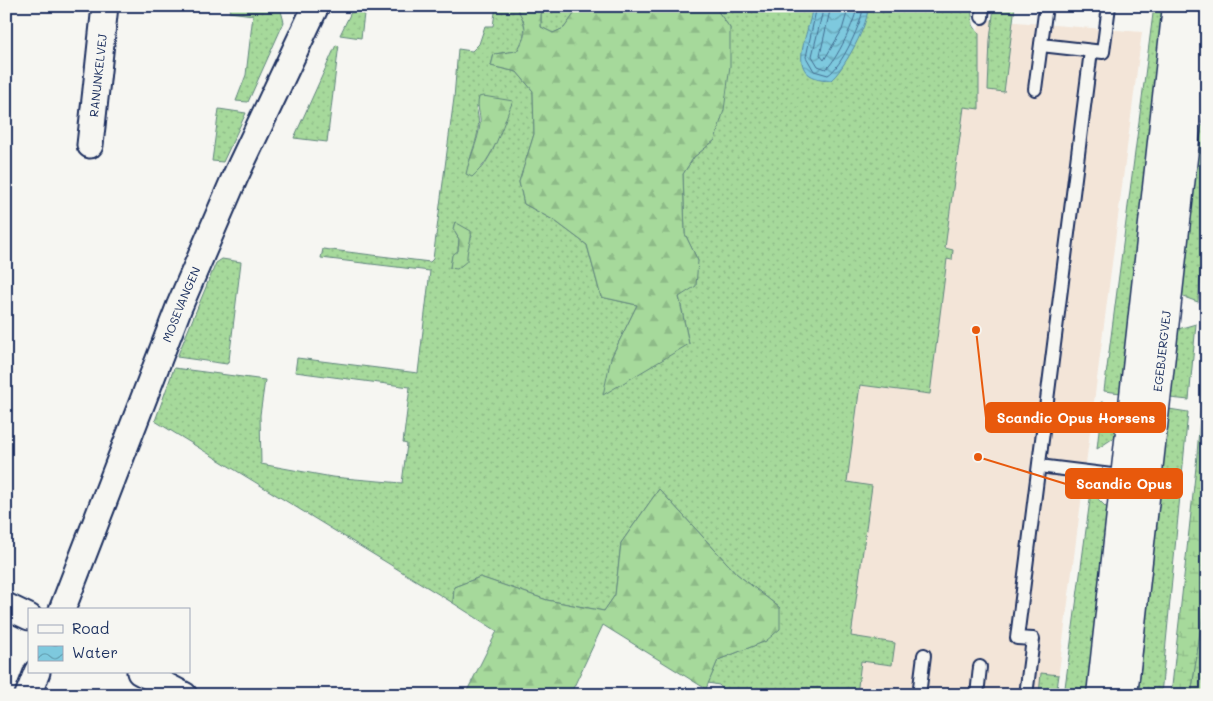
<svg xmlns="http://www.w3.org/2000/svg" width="1213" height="701" font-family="Mali,sans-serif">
  <defs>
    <pattern id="grass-dots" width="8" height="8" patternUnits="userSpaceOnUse" patternTransform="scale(1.25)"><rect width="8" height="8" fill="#a6d99b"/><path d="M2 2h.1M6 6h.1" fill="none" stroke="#8ebb88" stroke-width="1.8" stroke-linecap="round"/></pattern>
    <pattern id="forest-firs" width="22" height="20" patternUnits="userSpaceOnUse" patternTransform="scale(1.25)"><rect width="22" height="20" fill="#a6d99b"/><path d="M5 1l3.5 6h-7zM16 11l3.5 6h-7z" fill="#8ebb88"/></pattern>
    <pattern id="wetland-marsh" width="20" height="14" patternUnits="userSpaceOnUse" patternTransform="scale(1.25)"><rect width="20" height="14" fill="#a6d99b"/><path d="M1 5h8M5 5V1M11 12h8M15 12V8" fill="none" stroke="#8ebb88"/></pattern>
    <pattern id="water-waves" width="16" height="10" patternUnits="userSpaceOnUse" patternTransform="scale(1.25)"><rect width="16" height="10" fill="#7ec9de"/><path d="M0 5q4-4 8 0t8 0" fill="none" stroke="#66a4b7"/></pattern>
  </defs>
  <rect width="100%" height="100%" fill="#f6f6f2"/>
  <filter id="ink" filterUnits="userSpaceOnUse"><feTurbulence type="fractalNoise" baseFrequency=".02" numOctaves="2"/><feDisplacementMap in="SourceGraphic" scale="10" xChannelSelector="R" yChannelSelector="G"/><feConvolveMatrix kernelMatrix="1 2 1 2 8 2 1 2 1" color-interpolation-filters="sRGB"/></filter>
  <g filter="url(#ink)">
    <path fill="#f3e5d8" d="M980,19L1142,32L1056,695H820L817,326L976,43Z"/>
    <g fill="url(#grass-dots)" stroke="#60847c" fill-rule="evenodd">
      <path d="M232,6H270L281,11L284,22L248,102L236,101L246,75L253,15L229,12Z"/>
      <path d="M354,6H365L361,38L340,35Z"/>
      <path d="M496,6H518L517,9C528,24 526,36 517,51L494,54L491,66L517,72L533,91L534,134L519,182L524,204L555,221L587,245L601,297L637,305L611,358L689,344L679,296L698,261L685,234L683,174L694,157L715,140L730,28L714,6H971L973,25L979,34V109L964,107L945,248L953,250L952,260L947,259L930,394L860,385L847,482L872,486L851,636L895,643L892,665L861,661L857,695H728L719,685L708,683L718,660L766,641L780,608L737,574L659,489L621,543L615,595L604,611L547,600L480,577L454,587L453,603L155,421L174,368L265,380L260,415L261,464L332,477L402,483L407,444L403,443L410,387L295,372L297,358L418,373L430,271L321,258L323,249L430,262L433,259L454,98L458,49L472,51L479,44L485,26H493ZM512,101L493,150L483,167L467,174C470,148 484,135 476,107ZM455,222L472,236L466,248L450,268L452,256L458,251L459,239L453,229Z"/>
      <path d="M541,6H580L564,28L553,33L541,27Z"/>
      <path d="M994,6H1015L1004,92L988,90L990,40Z"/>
      <path d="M1154,6H1164L1121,393L1104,391Z"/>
      <path d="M336,45L339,46L338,52L327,142L294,138Z"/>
      <path d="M219,109L246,113L223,162L212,161Z"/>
      <path d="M1207,125V216L1198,302L1181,296L1200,126Z"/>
      <path d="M222,259L241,262L229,360L227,364L177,357L216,263Z"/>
      <path d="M1196,324L1189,400L1170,398L1178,329Z"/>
      <path d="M1102,402L1119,404L1115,437L1097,449Z"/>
      <path d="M1169,409L1188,412L1161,695H1138Z"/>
      <path d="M1091,492L1108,509L1089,695H1064Z"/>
      <path d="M1207,584V695H1191Z"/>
      <path d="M1041,673L1059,675L1056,695H1039Z"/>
    </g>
    <g fill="url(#forest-firs)" stroke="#60847c">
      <path d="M518,6H541V27L553,33L564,28L580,6H714L730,28V66L724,110L715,140L694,157L683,174L685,234L698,261L696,286L679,297L689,344L603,395L611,358L637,305L601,297L587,245L555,221L524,204L519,182L534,134L533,91L517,72L491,66L494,54L517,51C527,35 528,25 517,9Z"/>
      <path d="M483,96L513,101C501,128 495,157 472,177L466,174C470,156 478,142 480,124C481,113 476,109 479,97Z"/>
      <path d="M455,222L471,231C473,239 466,248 467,261L457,269L450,268L452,255L458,251L459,239L453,229Z"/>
      <path d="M659,489L737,574L780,608V629L766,641L718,660L706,689L603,625L570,695H465L497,631L453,603L454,587L480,577L547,600L604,611L615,595L621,543Z"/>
    </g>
    <path fill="url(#wetland-marsh)" stroke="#60847c" d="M1207,328V584L1191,695H1171L1196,467Z"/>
    <path fill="url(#water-waves)" stroke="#568bab" d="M812,6H867C872,20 842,72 831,80C779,79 812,32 812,6Z"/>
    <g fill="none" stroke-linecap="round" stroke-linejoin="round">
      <g stroke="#436d91" stroke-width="1">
        <path d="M817,6L806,57L814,71L828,75C840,69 864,20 863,6"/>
        <path d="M824,6L812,56L818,66L826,69C835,63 857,18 857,6"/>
        <path d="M831,6L820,55L824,60L842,30L849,6"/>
      </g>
      <g stroke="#1b2f5e" stroke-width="16">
        <g id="service">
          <path d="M982,17L983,6"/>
          <path d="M1041,45L1103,52L1109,6"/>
          <path d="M1035,89L1046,6"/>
          <path d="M1186,106L1207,107"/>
          <path d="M1039,466L1128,477"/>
          <path d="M919,695L924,655"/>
          <path d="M977,695L980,667"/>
          <path d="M1026,695L1033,639L1017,638L1091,51"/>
        </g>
      </g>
      <g stroke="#1b2f5e" stroke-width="29">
        <g id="minor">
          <path id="s1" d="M90,145L105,6"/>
          <path d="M6,606L29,617"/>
          <path id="s2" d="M62,610L179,307L235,177L316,6"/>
          <path d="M140,672L184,695"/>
          <path d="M28,695L37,672"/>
        </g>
      </g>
      <g stroke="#1b2f5e" stroke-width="31">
        <g id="tertiary">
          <path d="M1101,695L1177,6"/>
          <path id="s3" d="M1123,695L1200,6"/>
        </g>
      </g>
      <use href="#service" stroke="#f6f6f2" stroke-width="12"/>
      <use href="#minor" stroke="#f6f6f2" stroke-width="25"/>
      <use href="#tertiary" stroke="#f6f6f2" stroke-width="28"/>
    </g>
  </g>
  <g text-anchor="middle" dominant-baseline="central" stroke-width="4.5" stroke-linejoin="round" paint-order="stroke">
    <g font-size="12" fill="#1b2f5e" stroke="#f6f6f2">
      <text stroke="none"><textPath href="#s1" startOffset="70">RANUNKELVEJ</textPath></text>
      <text stroke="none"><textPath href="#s2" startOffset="328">MOSEVANGEN</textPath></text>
      <text stroke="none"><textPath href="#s3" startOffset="346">EGEBJERGVEJ</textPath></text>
    </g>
  </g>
  <path fill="none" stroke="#e8590c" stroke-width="2" d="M976 330L986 418M978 457L1066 484"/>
  <g fill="#e8590c" stroke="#f6f6f2" stroke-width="2">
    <circle cx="976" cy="330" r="5"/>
    <circle cx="978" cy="457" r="5"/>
  </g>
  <g fill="#e8590c" stroke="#e8590c" stroke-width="2">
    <rect x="986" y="403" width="179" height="29" rx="5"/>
    <rect x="1066" y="469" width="116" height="29" rx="5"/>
  </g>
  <g font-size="14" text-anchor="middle" font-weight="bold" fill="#fff">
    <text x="1076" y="423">Scandic Opus Horsens</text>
    <text x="1124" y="489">Scandic Opus</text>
  </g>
  <rect width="1213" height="701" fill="none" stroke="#f6f6f2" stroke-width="25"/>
  <rect x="12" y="12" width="1188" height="676" fill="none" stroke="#1b2f5e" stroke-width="2" filter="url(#ink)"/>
  <rect x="28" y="608" width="162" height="65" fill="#f6f6f2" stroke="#9ea6b7"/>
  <rect x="38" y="625" width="25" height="8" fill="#f6f6f2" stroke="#9ea6b7"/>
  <text x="72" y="634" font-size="15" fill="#1b2f5e">Road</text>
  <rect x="38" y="646" width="25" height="15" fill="url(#water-waves)" stroke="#9ea6b7"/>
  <text x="72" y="658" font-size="15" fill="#1b2f5e">Water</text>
</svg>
